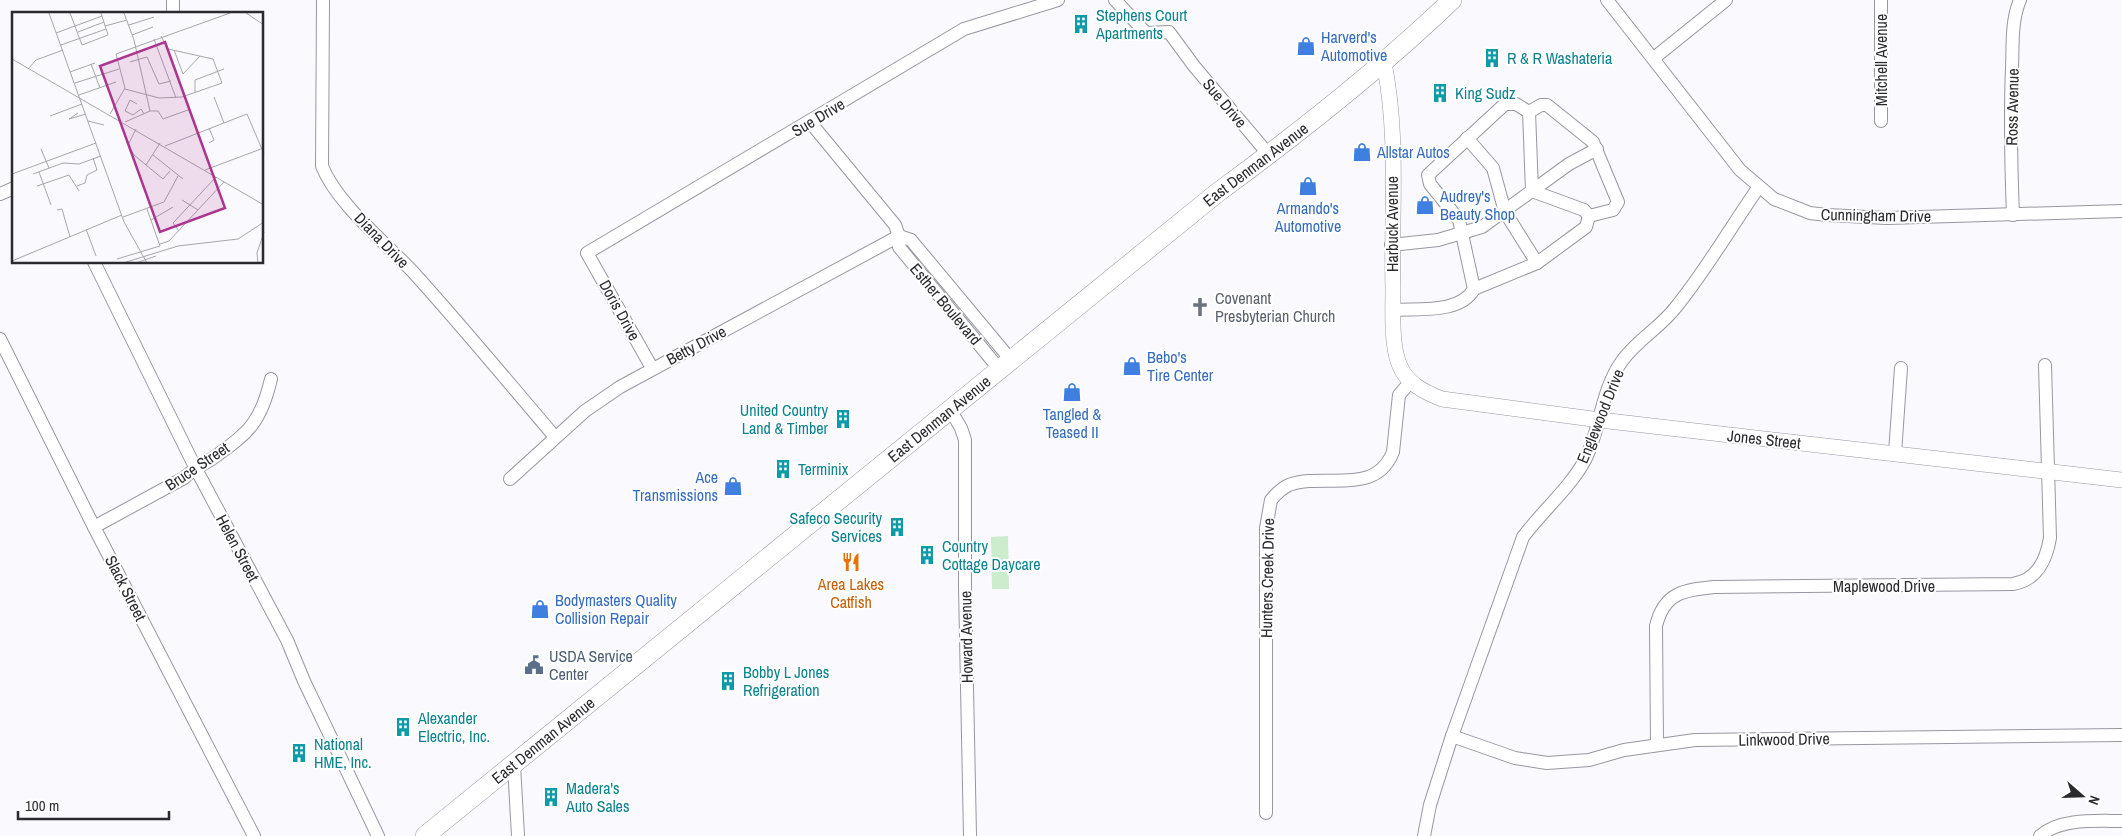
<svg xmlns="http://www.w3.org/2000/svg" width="2122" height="836" font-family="'Archivo Narrow',sans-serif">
  <rect width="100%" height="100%" fill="#f9f9fe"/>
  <path fill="#cbeccd" d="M1008,536L1009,589H992L991,537Z"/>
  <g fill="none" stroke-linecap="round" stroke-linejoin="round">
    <g stroke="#9797a1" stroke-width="14">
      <g id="minor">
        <path d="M173,0V14"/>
        <path d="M323,0L322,166C337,204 385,242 413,272C462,326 508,382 555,437"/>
        <path d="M1115,0L1146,33L1169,32L1194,66L1269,155"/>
        <path d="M1607,0L1740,170L1774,199L1810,213L1827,215L1887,218L2122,211"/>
        <path d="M1881,0V121"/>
        <path d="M1654,58L1726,0"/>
        <path d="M1529,112L1532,191"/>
        <path d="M810,122L895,225L899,236V247L1000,370"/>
        <path d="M1467,138L1493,168L1505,212L1537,263L1474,289"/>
        <path d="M1532,191L1584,210L1589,216"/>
        <path d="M0,194L14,188"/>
        <path d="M2013,215C2011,165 2010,117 2012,68C2013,45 2011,21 2020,0"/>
        <path d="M899,236L911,240L1011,360"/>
        <path d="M1391,245L1438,240L1482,227L1569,164L1597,149"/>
        <path d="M94,262L195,467L287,640L304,681L378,836"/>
        <path d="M1537,263L1586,227L1589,216"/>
        <path d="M1393,310C1419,308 1460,314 1474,289L1459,220L1430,184L1428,175L1505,104H1516L1529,112L1541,105H1547L1593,142L1618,202L1613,210L1589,216"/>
        <path d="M0,339L94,527L254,836"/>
        <path d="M652,368L587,253L964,29L1058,0"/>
        <path d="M951,411L961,428L965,440V587L970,836"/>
        <path d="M1895,453L1901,368"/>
        <path d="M510,479L585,411L620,387L899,236"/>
        <path d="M94,527L184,478C193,469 203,465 213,458C249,433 261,422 271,379"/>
        <path d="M1452,736L1515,758L1547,763L1589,760L1624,750L1695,740L2122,735"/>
        <path d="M1657,744L1656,626C1664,593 1683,590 1714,587L2013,584C2037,580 2046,561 2050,538L2045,365"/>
        <path d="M514,765L518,836"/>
        <path d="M1266,813V528L1271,500C1276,494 1282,488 1289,485C1325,472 1375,497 1393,452L1399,395L1411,381"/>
        <path d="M1424,836L1430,805L1452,736L1523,537C1543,510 1569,489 1585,460C1601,428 1601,390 1622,361C1637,340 1661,327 1676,307C1706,270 1731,227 1758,188"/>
        <path d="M2040,836C2060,818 2096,821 2122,821"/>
      </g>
    </g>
    <g stroke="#9797a1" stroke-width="16">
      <path id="tertiary" d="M1384,63C1399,136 1391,214 1393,288C1393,310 1391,343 1399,364C1406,383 1424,392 1442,399L1600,420L2122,480"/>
    </g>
    <g stroke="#9797a1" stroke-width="20">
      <g id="primary">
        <path id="s1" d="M425,836L1217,193C1299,133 1379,70 1452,0"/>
      </g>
    </g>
    <use href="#minor" stroke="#fff" stroke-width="12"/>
    <use href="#tertiary" stroke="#fff" stroke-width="15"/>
    <use href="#primary" stroke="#fff" stroke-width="19"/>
  </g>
  <defs>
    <g id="building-bare" transform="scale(1.5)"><path d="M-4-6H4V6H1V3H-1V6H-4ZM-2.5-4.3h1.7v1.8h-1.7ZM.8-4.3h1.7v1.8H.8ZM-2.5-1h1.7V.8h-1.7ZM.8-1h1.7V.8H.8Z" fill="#0f9aa8" stroke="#fff" stroke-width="2.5" paint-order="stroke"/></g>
    <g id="shop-bare" transform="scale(1.5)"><path d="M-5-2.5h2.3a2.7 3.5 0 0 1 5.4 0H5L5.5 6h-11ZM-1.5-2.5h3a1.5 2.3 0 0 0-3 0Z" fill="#3f7fe0" stroke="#fff" stroke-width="2.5" paint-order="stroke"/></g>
    <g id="church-bare" transform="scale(1.5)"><path d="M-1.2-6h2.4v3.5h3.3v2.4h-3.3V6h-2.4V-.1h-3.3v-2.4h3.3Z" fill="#6b7280" stroke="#fff" stroke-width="2.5" paint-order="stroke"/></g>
    <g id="restaurant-bare" transform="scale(1.5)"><path d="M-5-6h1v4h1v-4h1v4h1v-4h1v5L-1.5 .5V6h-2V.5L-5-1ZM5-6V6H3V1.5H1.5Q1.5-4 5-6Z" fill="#e8710a" stroke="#fff" stroke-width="2.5" paint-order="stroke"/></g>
    <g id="civic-bare" transform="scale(1.5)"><path d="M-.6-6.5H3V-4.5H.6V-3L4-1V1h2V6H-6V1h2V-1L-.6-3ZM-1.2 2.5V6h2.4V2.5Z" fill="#5c6f8a" stroke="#fff" stroke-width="2.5" paint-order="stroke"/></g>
  </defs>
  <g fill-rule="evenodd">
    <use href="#building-bare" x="1081" y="24"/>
    <use href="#shop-bare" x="1306" y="46"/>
    <use href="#building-bare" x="1492" y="58"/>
    <use href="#building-bare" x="1440" y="93"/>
    <use href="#shop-bare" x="1362" y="152"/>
    <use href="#shop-bare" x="1308" y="186"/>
    <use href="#shop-bare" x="1425" y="205"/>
    <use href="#church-bare" x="1200" y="307"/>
    <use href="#shop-bare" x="1132" y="366"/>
    <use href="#shop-bare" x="1072" y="392"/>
    <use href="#building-bare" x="843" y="419"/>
    <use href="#building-bare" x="783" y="469"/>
    <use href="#shop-bare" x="733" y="486"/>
    <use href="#building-bare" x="897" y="527"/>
    <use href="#building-bare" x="927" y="555"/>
    <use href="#restaurant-bare" x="851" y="562"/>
    <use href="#shop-bare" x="540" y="609"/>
    <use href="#civic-bare" x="534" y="665"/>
    <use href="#building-bare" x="728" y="681"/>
    <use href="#building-bare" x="403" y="727"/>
    <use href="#building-bare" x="299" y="753"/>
    <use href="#building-bare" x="551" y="797"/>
  </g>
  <g text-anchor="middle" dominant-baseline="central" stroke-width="4" stroke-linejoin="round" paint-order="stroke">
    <g font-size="16" fill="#0d838f" stroke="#fff" text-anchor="start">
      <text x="1096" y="15">Stephens Court<tspan x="1096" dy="18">Apartments</tspan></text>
      <text x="1507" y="58">R &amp; R Washateria</text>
      <text x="1455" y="93">King Sudz</text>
      <text x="828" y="410" text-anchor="end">United Country<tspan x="828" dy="18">Land &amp; Timber</tspan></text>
      <text x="798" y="469">Terminix</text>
      <text x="882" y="518" text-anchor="end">Safeco Security<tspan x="882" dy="18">Services</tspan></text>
      <text x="942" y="546">Country<tspan x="942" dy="18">Cottage Daycare</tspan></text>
      <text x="743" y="672">Bobby L Jones<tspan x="743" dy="18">Refrigeration</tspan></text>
      <text x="418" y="718">Alexander<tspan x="418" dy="18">Electric, Inc.</tspan></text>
      <text x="314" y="744">National<tspan x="314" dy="18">HME, Inc.</tspan></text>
      <text x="566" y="788">Madera's<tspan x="566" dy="18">Auto Sales</tspan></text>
    </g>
    <g font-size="16" fill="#366cbe" stroke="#fff" text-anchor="start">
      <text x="1321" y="37">Harverd's<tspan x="1321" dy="18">Automotive</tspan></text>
      <text x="1377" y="152">Allstar Autos</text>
      <text x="1440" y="196">Audrey's<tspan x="1440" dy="18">Beauty Shop</tspan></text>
      <text x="1308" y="208" text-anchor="middle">Armando's<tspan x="1308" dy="18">Automotive</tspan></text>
      <text x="1147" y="357">Bebo's<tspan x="1147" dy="18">Tire Center</tspan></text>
      <text x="1072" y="414" text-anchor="middle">Tangled &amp;<tspan x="1072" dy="18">Teased II</tspan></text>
      <text x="718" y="477" text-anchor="end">Ace<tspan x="718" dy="18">Transmissions</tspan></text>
      <text x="555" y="600">Bodymasters Quality<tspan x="555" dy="18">Collision Repair</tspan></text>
    </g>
    <g font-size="16" fill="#2b2b2f" stroke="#fff">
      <text transform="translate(1881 60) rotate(-90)">Mitchell Avenue</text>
      <text transform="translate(1225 103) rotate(50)">Sue Drive</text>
      <text transform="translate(2012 107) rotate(-89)">Ross Avenue</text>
      <text transform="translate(818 117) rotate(-31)">Sue Drive</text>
      <text stroke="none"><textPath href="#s1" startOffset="1068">East Denman Avenue</textPath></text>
      <text transform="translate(1876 215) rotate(1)">Cunningham Drive</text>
      <text transform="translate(1392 224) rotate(-90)">Harbuck Avenue</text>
      <text transform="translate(382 240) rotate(46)">Diana Drive</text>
      <text transform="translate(946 304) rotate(50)">Esther Boulevard</text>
      <text transform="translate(620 310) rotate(61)">Doris Drive</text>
      <text transform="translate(696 345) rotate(-28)">Betty Drive</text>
      <text transform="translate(1600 416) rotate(-68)">Englewood Drive</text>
      <text stroke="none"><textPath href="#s1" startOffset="662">East Denman Avenue</textPath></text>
      <text transform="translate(1764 439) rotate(6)">Jones Street</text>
      <text transform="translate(197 466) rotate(-34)">Bruce Street</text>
      <text transform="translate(238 548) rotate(62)">Helen Street</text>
      <text transform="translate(1267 578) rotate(-89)">Hunters Creek Drive</text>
      <text x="1884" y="586">Maplewood Drive</text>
      <text transform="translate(126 588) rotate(63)">Slack Street</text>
      <text transform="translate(966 637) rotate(-91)">Howard Avenue</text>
      <text transform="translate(1784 739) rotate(-1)">Linkwood Drive</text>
      <text stroke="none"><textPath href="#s1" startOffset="152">East Denman Avenue</textPath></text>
    </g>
    <g font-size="16" fill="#5b616d" stroke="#fff" text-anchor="start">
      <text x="1215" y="298">Covenant<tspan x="1215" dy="18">Presbyterian Church</tspan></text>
    </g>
    <g font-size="16" fill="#c56008" stroke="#fff">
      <text x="851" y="584">Area Lakes<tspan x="851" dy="18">Catfish</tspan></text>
    </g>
    <g font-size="16" fill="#4e5e75" stroke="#fff" text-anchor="start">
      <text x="549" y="656">USDA Service<tspan x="549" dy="18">Center</tspan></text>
    </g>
  </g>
  <g transform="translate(12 12)">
    <rect width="251" height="251" fill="#f9f9fe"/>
    <path fill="none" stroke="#a7a7ab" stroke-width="1" d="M37,1L112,210L135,251M58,1L70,33L96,23L89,1M112,1L122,28L138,99M234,1L252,13M117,13L142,5M93,14L115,8M66,20L92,10M44,21L90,4M120,23L141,15M142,27L164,86M49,33L94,17M162,38L171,62L188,44M0,47L252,193M118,50L135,45L147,72L159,69M79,52L88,76M16,57L24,48L51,38M58,60L83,51M63,71L107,57M113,77L147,86L170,85L210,71L201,47L156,37L149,24M183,81V68L212,57M67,83L104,70M202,85L212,111M125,92L118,88L113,99L121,103L129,97L132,102M66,101L57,107L74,102M98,102L113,76L104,42L218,1M38,104L70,92M76,109L92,113M113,110L138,99H146L151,107L176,98M124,117L116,133L122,143L151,167L158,159M197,131L202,128L197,116M153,134L235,102L252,142M29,137L37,156M141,143L171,167M134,153L148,131M193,158L249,137M27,160L39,193M0,162L84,131M21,162L51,151L67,152L89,144M25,174L57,163L67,179M65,174L73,171L75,163L85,158L81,146M170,188L186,198M135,197L148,234M45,198L50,197L58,225M111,205L152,190L166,164M139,208L161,195M74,217L84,244M167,219L161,211L204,165M148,232L157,229L212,170M105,247L148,234M0,249L110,203M111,251L166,234L226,227L252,210M124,251L144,244M246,251L245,241L252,220"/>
    <path fill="#ac368d" fill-opacity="0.15" stroke="#ac368d" stroke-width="2.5" d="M153,30L213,196L148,220L88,54Z"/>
    <rect width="251" height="251" fill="none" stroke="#2b2b2f" stroke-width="2.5"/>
  </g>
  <g transform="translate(2082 796) rotate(110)" stroke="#ffffff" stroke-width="4" paint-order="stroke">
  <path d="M0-4L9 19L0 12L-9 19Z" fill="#2b2b2f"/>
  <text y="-8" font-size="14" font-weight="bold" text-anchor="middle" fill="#2b2b2f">N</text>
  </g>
  <path d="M18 811v8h151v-8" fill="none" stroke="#2b2b2f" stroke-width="2.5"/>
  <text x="25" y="811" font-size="15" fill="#2b2b2f" stroke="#ffffff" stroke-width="4" paint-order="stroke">100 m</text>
</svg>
